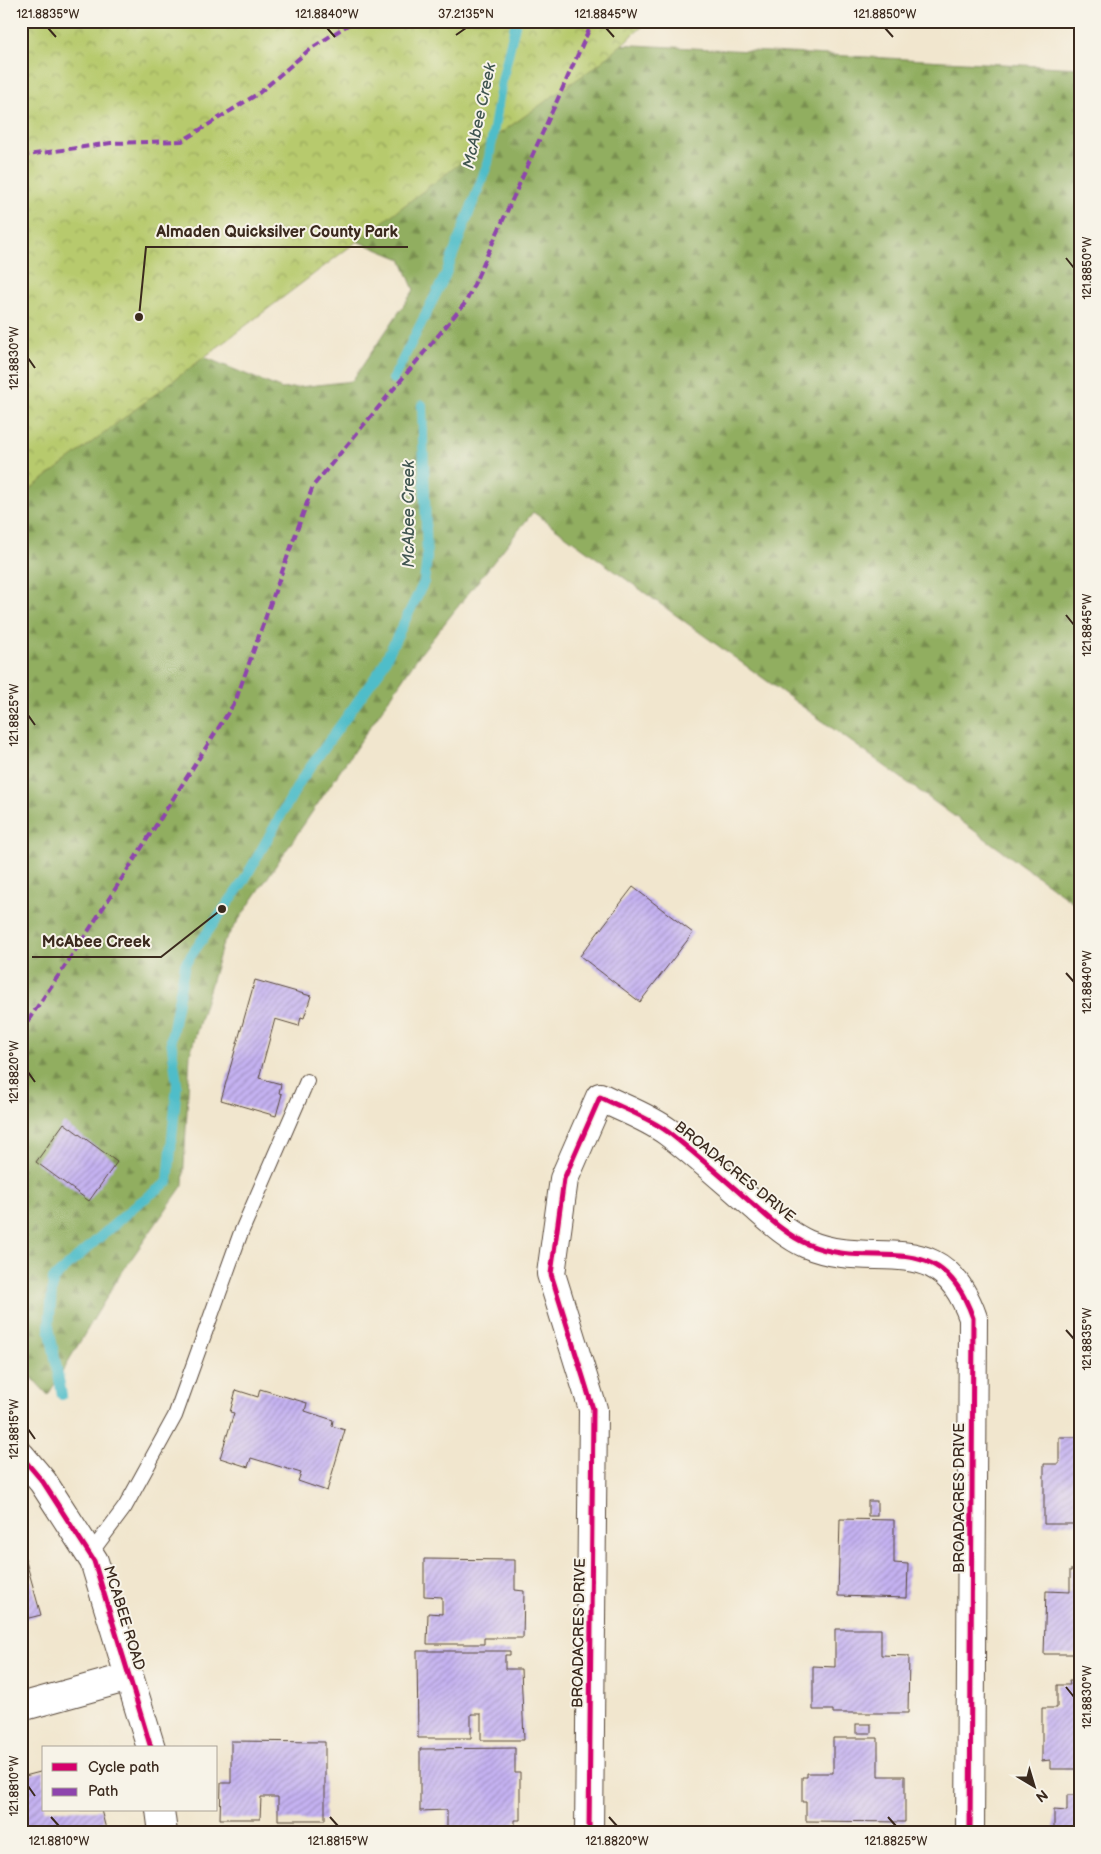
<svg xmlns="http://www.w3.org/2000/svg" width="1101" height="1854" font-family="'Balsamiq Sans',sans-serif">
  <defs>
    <pattern id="forest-firs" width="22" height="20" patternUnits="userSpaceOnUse" patternTransform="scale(1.25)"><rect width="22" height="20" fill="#91ae60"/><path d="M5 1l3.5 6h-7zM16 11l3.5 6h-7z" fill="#788e4f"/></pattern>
    <pattern id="park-crowns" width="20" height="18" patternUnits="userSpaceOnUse" patternTransform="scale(1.25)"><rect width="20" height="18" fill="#b7ca6d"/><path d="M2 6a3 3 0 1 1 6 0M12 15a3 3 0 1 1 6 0" fill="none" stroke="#96a459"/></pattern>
    <pattern id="building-hatch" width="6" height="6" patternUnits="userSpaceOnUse" patternTransform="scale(1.25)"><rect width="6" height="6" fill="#c5b2f2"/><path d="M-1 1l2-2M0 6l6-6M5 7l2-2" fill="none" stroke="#a191c3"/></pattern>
  </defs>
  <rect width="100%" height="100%" fill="#f7f3e8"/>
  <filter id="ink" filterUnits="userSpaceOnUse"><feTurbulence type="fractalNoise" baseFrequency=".02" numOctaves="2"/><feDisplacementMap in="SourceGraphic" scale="10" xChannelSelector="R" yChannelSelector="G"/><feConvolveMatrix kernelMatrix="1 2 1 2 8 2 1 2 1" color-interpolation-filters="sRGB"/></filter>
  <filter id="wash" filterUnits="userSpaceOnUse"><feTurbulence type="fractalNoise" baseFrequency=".0096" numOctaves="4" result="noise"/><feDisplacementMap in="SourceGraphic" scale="20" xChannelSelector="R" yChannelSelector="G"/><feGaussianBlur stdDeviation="1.12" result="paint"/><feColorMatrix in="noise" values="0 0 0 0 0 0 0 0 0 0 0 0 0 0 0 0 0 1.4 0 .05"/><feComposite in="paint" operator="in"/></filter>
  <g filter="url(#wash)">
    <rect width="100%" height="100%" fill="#f1e6ce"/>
    <path fill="url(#forest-firs)" stroke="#666c3f" d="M557,41L1080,68V907L533,512L417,658L223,943L190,1054L183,1185L120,1275L48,1395L21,1366V179L155,337L282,389L352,381L414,290L401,259L354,240Z"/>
    <path fill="url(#park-crowns)" stroke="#797a46" d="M21,21H649L599,64L492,139L21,496Z"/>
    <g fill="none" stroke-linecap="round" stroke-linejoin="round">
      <g stroke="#50bdc9" stroke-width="10">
        <path d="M393,379L445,276L488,163L502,81L516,21"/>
        <path d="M62,1395L49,1327L53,1279L136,1205L168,1182L177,1084L171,1039L185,964L243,882L301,780L381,669L424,582L427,558L422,405"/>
      </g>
    </g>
    <g id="blocks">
      <g fill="url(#building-hatch)">
        <path d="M633,887L693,933L640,1002L580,956Z"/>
        <path d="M255,980L311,996L304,1018L301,1017L299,1026L275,1019L259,1078L281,1084L279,1093L282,1094L276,1116L221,1100Z"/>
        <path d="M64,1123L117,1162L89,1201L36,1162Z"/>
        <path d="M260,1389L307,1403L305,1411L333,1420L332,1426L345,1430L327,1491L298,1481L301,1473L251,1458L248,1467L220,1458L234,1413L230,1412L236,1390L258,1397Z"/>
        <path d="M1059,1437H1080V1524H1044V1464H1059Z"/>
        <rect x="868" y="1501" width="9" height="15"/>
        <path d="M840,1519L894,1520V1563L908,1564L907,1598L838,1596Z"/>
        <path d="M25,1558L41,1615L21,1620V1559Z"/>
        <path d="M424,1559L515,1560V1590L524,1591L523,1638H484V1644H427L428,1613L442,1614V1597L424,1596Z"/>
        <path d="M1070,1570H1080V1654H1044L1046,1591L1070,1592Z"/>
        <path d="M835,1629H881V1655L909,1656L908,1713H833V1710H813V1666L835,1667Z"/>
        <path d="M417,1651H510V1655H505V1669H521L524,1740H481V1714H471V1738H418Z"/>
        <path d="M1069,1681H1080V1769H1050V1760L1042,1761V1708H1057V1685H1070Z"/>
        <rect x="856" y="1724" width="15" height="9"/>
        <path d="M833,1738H878V1776H905V1822L806,1821V1802H802V1777H807V1773H833Z"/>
        <path d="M231,1741L325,1742V1820H278V1797H261L260,1819H220L221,1783H231Z"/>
        <path d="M515,1748V1773H520V1820H515V1833H447V1810L420,1811V1749Z"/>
        <path d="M44,1771V1810H101L106,1829L93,1833H21V1777Z"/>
        <path d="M1067,1795H1080V1833H1054V1810L1067,1811Z"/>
        <rect x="806" y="1828" width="14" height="5"/>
      </g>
    </g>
  </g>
  <g filter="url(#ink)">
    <use href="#blocks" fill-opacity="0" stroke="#564638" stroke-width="1"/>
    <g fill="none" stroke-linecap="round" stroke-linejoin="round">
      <g stroke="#564638" stroke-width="16">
        <path id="lane" d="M90,1554L125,1507L175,1416L240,1235L307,1081"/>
      </g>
      <g stroke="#564638" stroke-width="30">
        <g id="street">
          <path d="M21,1456L43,1482L94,1561L151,1748"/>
          <path d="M21,1707L129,1677"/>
          <path d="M160,1810L163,1833"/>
          <path d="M589,1833L593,1409L551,1274L564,1179L600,1097C622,1108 648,1117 668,1132C698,1155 726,1181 755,1206C771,1220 787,1235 807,1244C875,1273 940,1223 973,1318L970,1833"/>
        </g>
      </g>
      <use href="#lane" stroke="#fff" stroke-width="14"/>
      <use href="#street" stroke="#fff" stroke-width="28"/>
      <g stroke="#8e44ad" stroke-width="4" stroke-dasharray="8 4" stroke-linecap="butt">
        <path d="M21,156L111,143L182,141L259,93L310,49L354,21"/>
        <path d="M21,1031L87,933L235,702L313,486L466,302L593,21"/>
      </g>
      <g stroke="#f7f3e8" stroke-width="8">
        <g id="cycleway">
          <path d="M21,1456L43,1482L94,1561L151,1748"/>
          <path d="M589,1833L593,1409L551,1274L564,1179L600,1097C622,1108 648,1117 668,1132C698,1155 726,1181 755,1206C771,1220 787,1235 807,1244C875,1273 940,1223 973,1318L970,1833"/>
        </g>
      </g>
      <use href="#cycleway" stroke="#d6006c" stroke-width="5"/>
    </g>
  </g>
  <path fill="none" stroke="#3b2a1e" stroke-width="2" d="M48,28L56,37M327,28L335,37M606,28L614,37M885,28L893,37M456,35L466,28M1066,258L1074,268M28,358L35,368M1066,615L1074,625M28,715L35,725M1066,973L1074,982M28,1072L35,1082M1066,1330L1074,1339M28,1429L35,1439M1066,1687L1074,1697M28,1786L35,1796M51,1817L59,1826M330,1817L338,1826M609,1817L617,1826M888,1817L896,1826"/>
  <g text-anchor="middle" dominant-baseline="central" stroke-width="4" stroke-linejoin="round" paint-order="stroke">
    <g font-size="15" fill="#3b2a1e" stroke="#f7f3e8">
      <text transform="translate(735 1172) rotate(39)">BROADACRES DRIVE</text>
      <text transform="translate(959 1498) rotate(-90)">BROADACRES DRIVE</text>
      <text transform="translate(124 1618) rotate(73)">MCABEE ROAD</text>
      <text transform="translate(579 1633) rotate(-89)">BROADACRES DRIVE</text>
    </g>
    <g font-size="16" font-style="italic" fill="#415651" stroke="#f7f3e8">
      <text transform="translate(480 116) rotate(-78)">McAbee Creek</text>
      <text transform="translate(409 514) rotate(-90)">McAbee Creek</text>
    </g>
  </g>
  <path fill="none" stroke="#3b2a1e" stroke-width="2" d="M139 317L146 247H408M222 909L161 957H32"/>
  <g fill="#3b2a1e" stroke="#f7f3e8" stroke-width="2">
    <circle cx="139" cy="317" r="5"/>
    <circle cx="222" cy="909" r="5"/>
  </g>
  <g font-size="16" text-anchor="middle" font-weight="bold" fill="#3b2a1e" stroke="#f7f3e8" stroke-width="4" stroke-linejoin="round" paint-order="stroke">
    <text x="277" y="237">Almaden Quicksilver County Park</text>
    <text x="96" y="947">McAbee Creek</text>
  </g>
  <rect width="1101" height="1854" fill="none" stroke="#f7f3e8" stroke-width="55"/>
  <rect x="42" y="1746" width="175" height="65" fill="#f7f3e8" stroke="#aca397"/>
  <rect x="52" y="1763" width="25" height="8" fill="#d6006c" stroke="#aca397"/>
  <text x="88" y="1772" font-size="15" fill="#3b2a1e">Cycle path</text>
  <rect x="52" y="1788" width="25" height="8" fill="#8e44ad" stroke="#aca397"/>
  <text x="88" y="1796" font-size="15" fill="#3b2a1e">Path</text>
  <g transform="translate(1034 1786) rotate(142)" stroke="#f7f3e8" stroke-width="4" paint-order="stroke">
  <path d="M0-4L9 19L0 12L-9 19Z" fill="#3b2a1e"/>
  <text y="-8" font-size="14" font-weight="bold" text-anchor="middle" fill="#3b2a1e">N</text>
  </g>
  <rect x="28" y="28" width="1046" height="1798" fill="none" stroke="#3b2a1e" stroke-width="2"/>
  <g font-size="12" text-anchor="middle" fill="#3b2a1e">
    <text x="48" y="18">121.8835°W</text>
    <text x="327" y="18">121.8840°W</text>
    <text x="466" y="18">37.2135°N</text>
    <text x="606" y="18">121.8845°W</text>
    <text x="885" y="18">121.8850°W</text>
    <text transform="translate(1087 268) rotate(-90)" y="4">121.8850°W</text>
    <text transform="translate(14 358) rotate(-90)" y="4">121.8830°W</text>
    <text transform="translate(1087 625) rotate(-90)" y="4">121.8845°W</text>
    <text transform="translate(14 715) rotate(-90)" y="4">121.8825°W</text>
    <text transform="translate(1087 982) rotate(-90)" y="4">121.8840°W</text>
    <text transform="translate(14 1072) rotate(-90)" y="4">121.8820°W</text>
    <text transform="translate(1087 1339) rotate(-90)" y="4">121.8835°W</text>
    <text transform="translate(14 1429) rotate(-90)" y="4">121.8815°W</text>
    <text transform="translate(1087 1697) rotate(-90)" y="4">121.8830°W</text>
    <text transform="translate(14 1786) rotate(-90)" y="4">121.8810°W</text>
    <text x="59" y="1845">121.8810°W</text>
    <text x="338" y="1845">121.8815°W</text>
    <text x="617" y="1845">121.8820°W</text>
    <text x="896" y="1845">121.8825°W</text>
  </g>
</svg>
